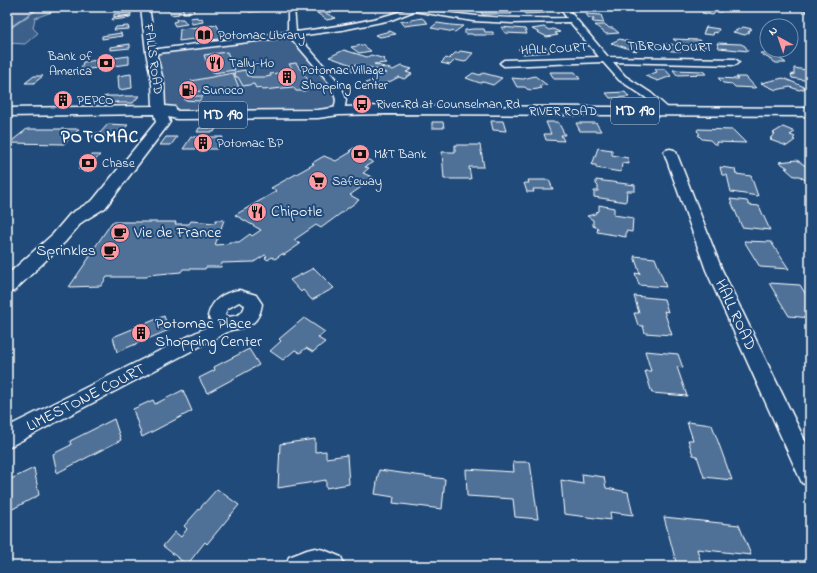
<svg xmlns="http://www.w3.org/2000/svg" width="817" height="573" font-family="'Indie Flower',sans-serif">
  <rect width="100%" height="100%" fill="#1f4a7a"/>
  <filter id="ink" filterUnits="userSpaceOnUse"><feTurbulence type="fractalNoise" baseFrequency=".025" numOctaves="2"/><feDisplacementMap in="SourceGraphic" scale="8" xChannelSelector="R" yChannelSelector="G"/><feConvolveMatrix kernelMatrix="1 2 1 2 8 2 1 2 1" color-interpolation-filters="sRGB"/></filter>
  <g filter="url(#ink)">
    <g fill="#3c618b" stroke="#9eb0c5">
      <path d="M7,7H106L55,11L35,18L33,28L38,33L25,44L7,43Z"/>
      <path d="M293,35L336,85L339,111H159L151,52Z"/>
    </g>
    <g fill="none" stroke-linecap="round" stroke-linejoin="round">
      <path stroke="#a3b5c8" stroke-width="2" d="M7,30L40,7"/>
    </g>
    <g fill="#507197" stroke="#fff">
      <path d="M182,7L184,13H178L179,14L171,15L168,9Z"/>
      <path d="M182,7H192L194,12L188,11L189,13H184Z"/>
      <path d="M247,7H260V11L249,12V9H247Z"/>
      <path d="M588,7H605L602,9L607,10L594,12L589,10L594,8Z"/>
      <path d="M704,7L714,8L724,7L721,12L716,11L713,15L702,13L705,8H703Z"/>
      <path d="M484,9H509L512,14H482L480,10Z"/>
      <path d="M522,10H539L545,13L525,14Z"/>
      <path d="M323,12L336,18L327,20L317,13Z"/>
      <path d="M131,13V15L114,17V14Z"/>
      <path d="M586,14L601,15L604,23L593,22L592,20H594L593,18H589Z"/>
      <path d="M131,16L130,18L112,20L113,18Z"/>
      <path d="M197,17L198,19L202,18L203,22L192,24L190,18Z"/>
      <path d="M422,18L428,23L404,26L400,22Z"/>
      <path d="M176,19H183L187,24L175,26L173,22L177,21Z"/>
      <path d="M437,23L451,25L463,26L455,32L431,28Z"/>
      <path d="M217,25L220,32H227L229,38L210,40V37L179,41L180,29Z"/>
      <path d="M595,25H606L609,28H613L619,33L606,34Z"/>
      <path d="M128,26L129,29L114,30L116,27Z"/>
      <path d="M501,27L525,29L527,34L505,33Z"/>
      <path d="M544,27L549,30L553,29L560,32L555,33L558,35L547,37L532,29Z"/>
      <path d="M706,27L719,29L717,33L714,32L713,35L703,34Z"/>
      <path d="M743,27L752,29L748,32H750L745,35L733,32Z"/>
      <path d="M473,29H484L485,32H493V35H473L472,34H465V30Z"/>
      <path d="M390,31L396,34L380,37L375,35Z"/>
      <path d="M121,33L122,36L102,39V36Z"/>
      <path d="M620,39L636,44L634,45L642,47L636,51L611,43Z"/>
      <path d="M673,39L699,40L707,47L681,45Z"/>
      <path d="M644,41H651L654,44H672L681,51H672L665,49L653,50Z"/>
      <path d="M717,43L741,44L745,46L748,51L719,48Z"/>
      <path d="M130,44V48L110,50V47Z"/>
      <path d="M363,45L371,51L359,53L351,47Z"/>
      <path d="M545,47L550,52L523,54L518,49Z"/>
      <path d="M344,50L367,57L371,55L385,59L383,60L387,63L374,64L384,67L378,70L369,67L357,73L347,69L356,65H352L329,57Z"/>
      <path d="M460,51L473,53L465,62L455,60L450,65L441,63L446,58L449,59L455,53H458Z"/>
      <path d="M227,52L235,70L213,73L212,70H209L204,55Z"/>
      <path d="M760,53H773L786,63H776Z"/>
      <path d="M129,56V64L81,70L83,62Z"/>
      <path d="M296,63L313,87L304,91H296L293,87L263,90L261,87L256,88L254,84L243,86L238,77H236L234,72L245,70L247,76H250L251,77H266L271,76L270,74L278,73L280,76L287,75L283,70L292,68L289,64Z"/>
      <path d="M401,66L412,69L406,72L412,74L404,79L399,77L377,88L364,84L386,73L378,70L384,67L393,70Z"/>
      <path d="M794,68L806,70V72L810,73V81L792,78L791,74L794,75Z"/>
      <path d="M655,69H665L671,76L658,81L645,76L657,72Z"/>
      <path d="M673,70L703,71L706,74L677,75Z"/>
      <path d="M550,72H575L580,79H554Z"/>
      <path d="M233,73L239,88L209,93L207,90L195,92L191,81Z"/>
      <path d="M473,73L480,75L483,73L502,78L493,85L483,82L480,83L466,78Z"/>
      <path d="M131,74L132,88L119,90L118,76Z"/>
      <path d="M34,76H43L34,83H25Z"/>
      <path d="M535,76L547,85L539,86L541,88L538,89L531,90L527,89L525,87H517L512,78L523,79Z"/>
      <path d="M736,77H746L756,88L735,87L732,84L723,83L718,78L738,79Z"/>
      <path d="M783,78L807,88L799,90L790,87L776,90L761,83Z"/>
      <path d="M625,92L629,97L610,98L606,93Z"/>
      <path d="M107,96H117L119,97L123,96H139L133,103H116L118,102H116L109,104H99L98,102L103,97Z"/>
      <path d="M189,96H203L199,101L184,100Z"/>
      <path d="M59,98H70L67,101H55Z"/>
      <path d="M491,121H503L506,131L493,130Z"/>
      <path d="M432,122H443L444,128H432Z"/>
      <path d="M546,122H558L565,135H561L564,141L546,140L544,134H551Z"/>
      <path d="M576,123H596L601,131H580Z"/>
      <path d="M108,124L128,125L117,137H91L96,133H100Z"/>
      <path d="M783,127L795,132L790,135L795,137L793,139L795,140L787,146L770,140L772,139L770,138L775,134L773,133Z"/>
      <path d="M199,128H216L214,132H197Z"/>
      <path d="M27,129H79L64,144L9,143Z"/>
      <path d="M698,129L733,130L746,143L716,142L718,144H714L710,140L702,139L698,135L700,134L697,131Z"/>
      <path d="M166,137H177L171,145H160Z"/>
      <path d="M191,137H223L217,149H183Z"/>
      <path d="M455,145H480L484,167H469L471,179H444L442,152H455Z"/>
      <path d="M354,148L368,153L362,157L373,162L365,167L369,168L363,173L374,178L350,195L359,200L321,228L316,225L294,240L300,244L284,255L282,254L275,259L272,257L268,260L265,258L267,256L265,255L254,262L222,263L221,267H206L205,269H183L181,272L148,275L147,277H107L101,286L69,287L91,255H87L93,247H95L112,222H176L175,224H189L191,221L215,223L216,220H224L215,245L228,244L229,242H239L250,234L252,236L261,230L235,215L277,191L271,188L314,164L312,163L324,156L336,161L351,152L349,151Z"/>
      <path d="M598,148L612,150V155L628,158L629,164L622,163L621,172L596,168V165H592Z"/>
      <path d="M92,155H100L87,169H78Z"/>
      <path d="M797,160L810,169V181H807L799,176H794L785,168H788L779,162Z"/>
      <path d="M720,167L735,169L736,174L751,176L758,196L731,192L727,175H722Z"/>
      <path d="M528,180H549L553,189H533L534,192H527L524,183H529Z"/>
      <path d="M596,180L635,185V191H627L626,202L594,197V191H598V186L596,184Z"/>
      <path d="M730,199L747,201L749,205L759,206L770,230L742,227Z"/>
      <path d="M599,205L614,208V215L633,218L632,232L626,231V237L597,232L598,228L593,226V220L587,216L595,214L596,212L599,211Z"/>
      <path d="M744,241L771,242L789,269L760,267Z"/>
      <path d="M634,256L655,258L666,287L639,285L635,273L640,274Z"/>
      <path d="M314,268L334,288L312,300L303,290L301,292L290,280Z"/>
      <path d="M769,283L800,285L810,301V318L789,316Z"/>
      <path d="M634,296L664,299L668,312L664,311L672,335L645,333L643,326L638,325L634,313H639Z"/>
      <path d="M164,316L169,330L117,352L113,337Z"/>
      <path d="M304,318L325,332L318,338L325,342L313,352L306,348L300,353L295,350L283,360L270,351L281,341L279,339Z"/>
      <path d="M249,349L259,365L207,393L199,378L215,370L214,367Z"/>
      <path d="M645,351L678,354L683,368L677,367L687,396L652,393L645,371H651Z"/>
      <path d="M183,390L192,411L142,437L133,409L153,400L155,404Z"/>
      <path d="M114,419L121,440L57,473L53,454L71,445L70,441Z"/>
      <path d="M687,422L712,425L732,480L704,477L697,456L693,455L688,440H693Z"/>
      <path d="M315,439V452L326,451V458L347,455L349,484L326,488V480L278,488L280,444Z"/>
      <path d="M513,462H530L538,519L515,517L513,499L467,496L466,469L514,472Z"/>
      <path d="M34,468L39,495L7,512V481Z"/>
      <path d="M379,470L445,479L442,509L393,503L394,497L375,494Z"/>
      <path d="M582,474L604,477L606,488L628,492L633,515L610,512L611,520L564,514L561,480L583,484Z"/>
      <path d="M217,489L239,505L207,544L205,542L187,565L163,546L175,532L181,537L187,529L184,526Z"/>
      <path d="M664,517L739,525L751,555L697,549L702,566H677Z"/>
    </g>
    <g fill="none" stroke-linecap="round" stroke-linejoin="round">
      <g stroke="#fff" stroke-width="3">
        <g id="minor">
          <path d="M288,7H294L296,32C326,28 356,24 385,16C398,13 408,7 421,7V8C469,18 518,19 567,18L559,7H566L608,57L735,59L739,62L735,65L613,62L625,76L651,93L669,109L670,111L669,113H661L645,97L619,80L603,62L504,66L500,63L504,60L599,57L570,22L512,23L473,21L414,11L391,20L342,30L298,36L341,85L346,100L344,111L339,114L334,111L336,100L332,86L290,37L151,54L147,52L151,50L288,32Z"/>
          <path d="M800,7L810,8V13Z"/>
          <path d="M670,149L674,150L676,152L722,270L810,451V486L802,483L706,270L664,152L666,150Z"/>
          <path d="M239,290L256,295L262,304C259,323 250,327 231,330L7,448V427L213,324L208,316C212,300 222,293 239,290ZM239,302L245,305C243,315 237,316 228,317L225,314L227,309Z"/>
          <path d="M315,548L324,550L341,557L345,566H285L289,557L307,550Z"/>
        </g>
      </g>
      <g stroke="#fff" stroke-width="3">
        <path id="major" d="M141,7H149L156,52L164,84L165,106L175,107L177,111L318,110L339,107L386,106L810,108V116L386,114L339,115L318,118L177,119L168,117L170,122L168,125L105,208L82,222L65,242L14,291L7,293V275L53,234L70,214L93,200L156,122L154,114L7,116V108L153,106L152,84L146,52Z"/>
      </g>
      <use href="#minor" fill="#1f4a7a" fill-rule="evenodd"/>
      <use href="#major" fill="#1f4a7a" fill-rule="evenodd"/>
    </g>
  </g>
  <defs>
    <g id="library-disc" transform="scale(1)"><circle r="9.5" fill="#ff9aa2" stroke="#1f4a7a"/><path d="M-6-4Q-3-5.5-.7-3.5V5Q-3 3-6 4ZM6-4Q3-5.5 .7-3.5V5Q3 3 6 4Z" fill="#111"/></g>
    <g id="bank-disc" transform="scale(1)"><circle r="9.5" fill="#ff9aa2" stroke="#1f4a7a"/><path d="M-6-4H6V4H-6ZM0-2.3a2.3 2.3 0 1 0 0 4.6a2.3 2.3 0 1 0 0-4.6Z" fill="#111"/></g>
    <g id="restaurant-disc" transform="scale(1)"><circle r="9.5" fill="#ff9aa2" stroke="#1f4a7a"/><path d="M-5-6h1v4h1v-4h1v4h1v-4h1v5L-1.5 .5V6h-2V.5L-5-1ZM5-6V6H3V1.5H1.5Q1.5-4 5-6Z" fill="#111"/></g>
    <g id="building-disc" transform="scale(1)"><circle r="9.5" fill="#ff9aa2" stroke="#1f4a7a"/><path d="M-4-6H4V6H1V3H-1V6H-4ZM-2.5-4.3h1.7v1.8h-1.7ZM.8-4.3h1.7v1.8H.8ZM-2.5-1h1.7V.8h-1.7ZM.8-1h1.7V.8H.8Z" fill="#111"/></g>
    <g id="fuel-disc" transform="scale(1)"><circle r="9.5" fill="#ff9aa2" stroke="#1f4a7a"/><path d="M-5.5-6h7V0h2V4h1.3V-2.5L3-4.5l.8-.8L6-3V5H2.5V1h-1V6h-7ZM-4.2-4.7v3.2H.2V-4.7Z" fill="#111"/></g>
    <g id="bus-disc" transform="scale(1)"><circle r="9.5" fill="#ff9aa2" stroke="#1f4a7a"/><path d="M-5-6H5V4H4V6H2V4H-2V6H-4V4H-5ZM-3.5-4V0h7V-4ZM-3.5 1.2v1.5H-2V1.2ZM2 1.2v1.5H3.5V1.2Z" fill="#111"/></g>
    <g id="supermarket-disc" transform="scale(1)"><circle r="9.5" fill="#ff9aa2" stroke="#1f4a7a"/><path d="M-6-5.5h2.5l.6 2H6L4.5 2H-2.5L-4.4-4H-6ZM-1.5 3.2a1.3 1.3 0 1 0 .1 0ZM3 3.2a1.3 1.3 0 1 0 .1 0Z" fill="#111"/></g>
    <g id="cafe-disc" transform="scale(1)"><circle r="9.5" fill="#ff9aa2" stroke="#1f4a7a"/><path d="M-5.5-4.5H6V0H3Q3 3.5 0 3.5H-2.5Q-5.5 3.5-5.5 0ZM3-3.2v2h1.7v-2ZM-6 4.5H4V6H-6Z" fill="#111"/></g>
  </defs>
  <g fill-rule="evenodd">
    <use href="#library-disc" x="204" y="35"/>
    <use href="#bank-disc" x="106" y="63"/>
    <use href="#restaurant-disc" x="215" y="63"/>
    <use href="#building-disc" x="287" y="77"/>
    <use href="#fuel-disc" x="188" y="90"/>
    <use href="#building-disc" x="63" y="100"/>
    <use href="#bus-disc" x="362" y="104"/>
    <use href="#building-disc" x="203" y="143"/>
    <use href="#bank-disc" x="360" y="154"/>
    <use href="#bank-disc" x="88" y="163"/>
    <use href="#supermarket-disc" x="318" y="181"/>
    <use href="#restaurant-disc" x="257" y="212"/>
    <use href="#cafe-disc" x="120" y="233"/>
    <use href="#cafe-disc" x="110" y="251"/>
    <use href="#building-disc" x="141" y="333"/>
  </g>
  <g text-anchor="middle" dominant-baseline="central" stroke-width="4" stroke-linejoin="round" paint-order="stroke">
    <g font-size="13" fill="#fff" stroke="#1f4a7a" text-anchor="start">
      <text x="218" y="35">Potomac Library</text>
      <text x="92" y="56" text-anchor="end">Bank of<tspan x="92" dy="15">America</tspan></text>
      <text x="229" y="63">Tally-Ho</text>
      <text x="301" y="70">Potomac Village<tspan x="301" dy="15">Shopping Center</tspan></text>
      <text x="202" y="90">Sunoco</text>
      <text x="77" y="100">PEPCO</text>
      <text x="376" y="104">River Rd at Counselman Rd</text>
      <text x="217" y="143">Potomac BP</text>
      <text x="374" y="154">M&amp;T Bank</text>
      <text x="102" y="163">Chase</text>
      <text x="332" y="181">Safeway</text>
    </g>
    <g font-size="13" fill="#fff" stroke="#1f4a7a">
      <text transform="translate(670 47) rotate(1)">TIBRON COURT</text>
      <text transform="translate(554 49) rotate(-3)">HALL COURT</text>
      <text transform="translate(153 59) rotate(82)">FALLS ROAD</text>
      <text x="563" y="111">RIVER ROAD</text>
    </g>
    <g fill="#1f4a7a" stroke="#bcc9d7" stroke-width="1">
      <rect x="611" y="98" width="48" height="26" rx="3"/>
      <rect x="199" y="102" width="48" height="26" rx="3"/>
    </g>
    <g font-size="15" font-weight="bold" fill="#fff">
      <text x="635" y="111">MD 190</text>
      <text x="223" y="115">MD 190</text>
    </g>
    <g font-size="16" fill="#fff" stroke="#1f4a7a" text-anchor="start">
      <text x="271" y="212">Chipotle</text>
      <text x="134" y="233">Vie de France</text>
      <text x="96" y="251" text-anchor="end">Sprinkles</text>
      <text x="155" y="324">Potomac Place<tspan x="155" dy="18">Shopping Center</tspan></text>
    </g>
    <g font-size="16" fill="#fff" stroke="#1f4a7a">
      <text transform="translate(735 315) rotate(65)">HALL ROAD</text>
      <text transform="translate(86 398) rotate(-27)">LIMESTONE COURT</text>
    </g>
    <g font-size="17" font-weight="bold" letter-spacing="1" fill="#fff" stroke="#1f4a7a">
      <text x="100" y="137">POTOMAC</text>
    </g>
  </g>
  <rect width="817" height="573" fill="none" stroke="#1f4a7a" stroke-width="24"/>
  <rect x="12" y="12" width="793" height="549" fill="none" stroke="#fff" stroke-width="1.5" filter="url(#ink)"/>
  <g transform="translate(779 38) rotate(320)"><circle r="19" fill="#1f4a7a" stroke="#7992af"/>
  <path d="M0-3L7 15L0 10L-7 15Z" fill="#ff9aa2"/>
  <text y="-6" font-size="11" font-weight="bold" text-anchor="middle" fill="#ffffff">N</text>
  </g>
</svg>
